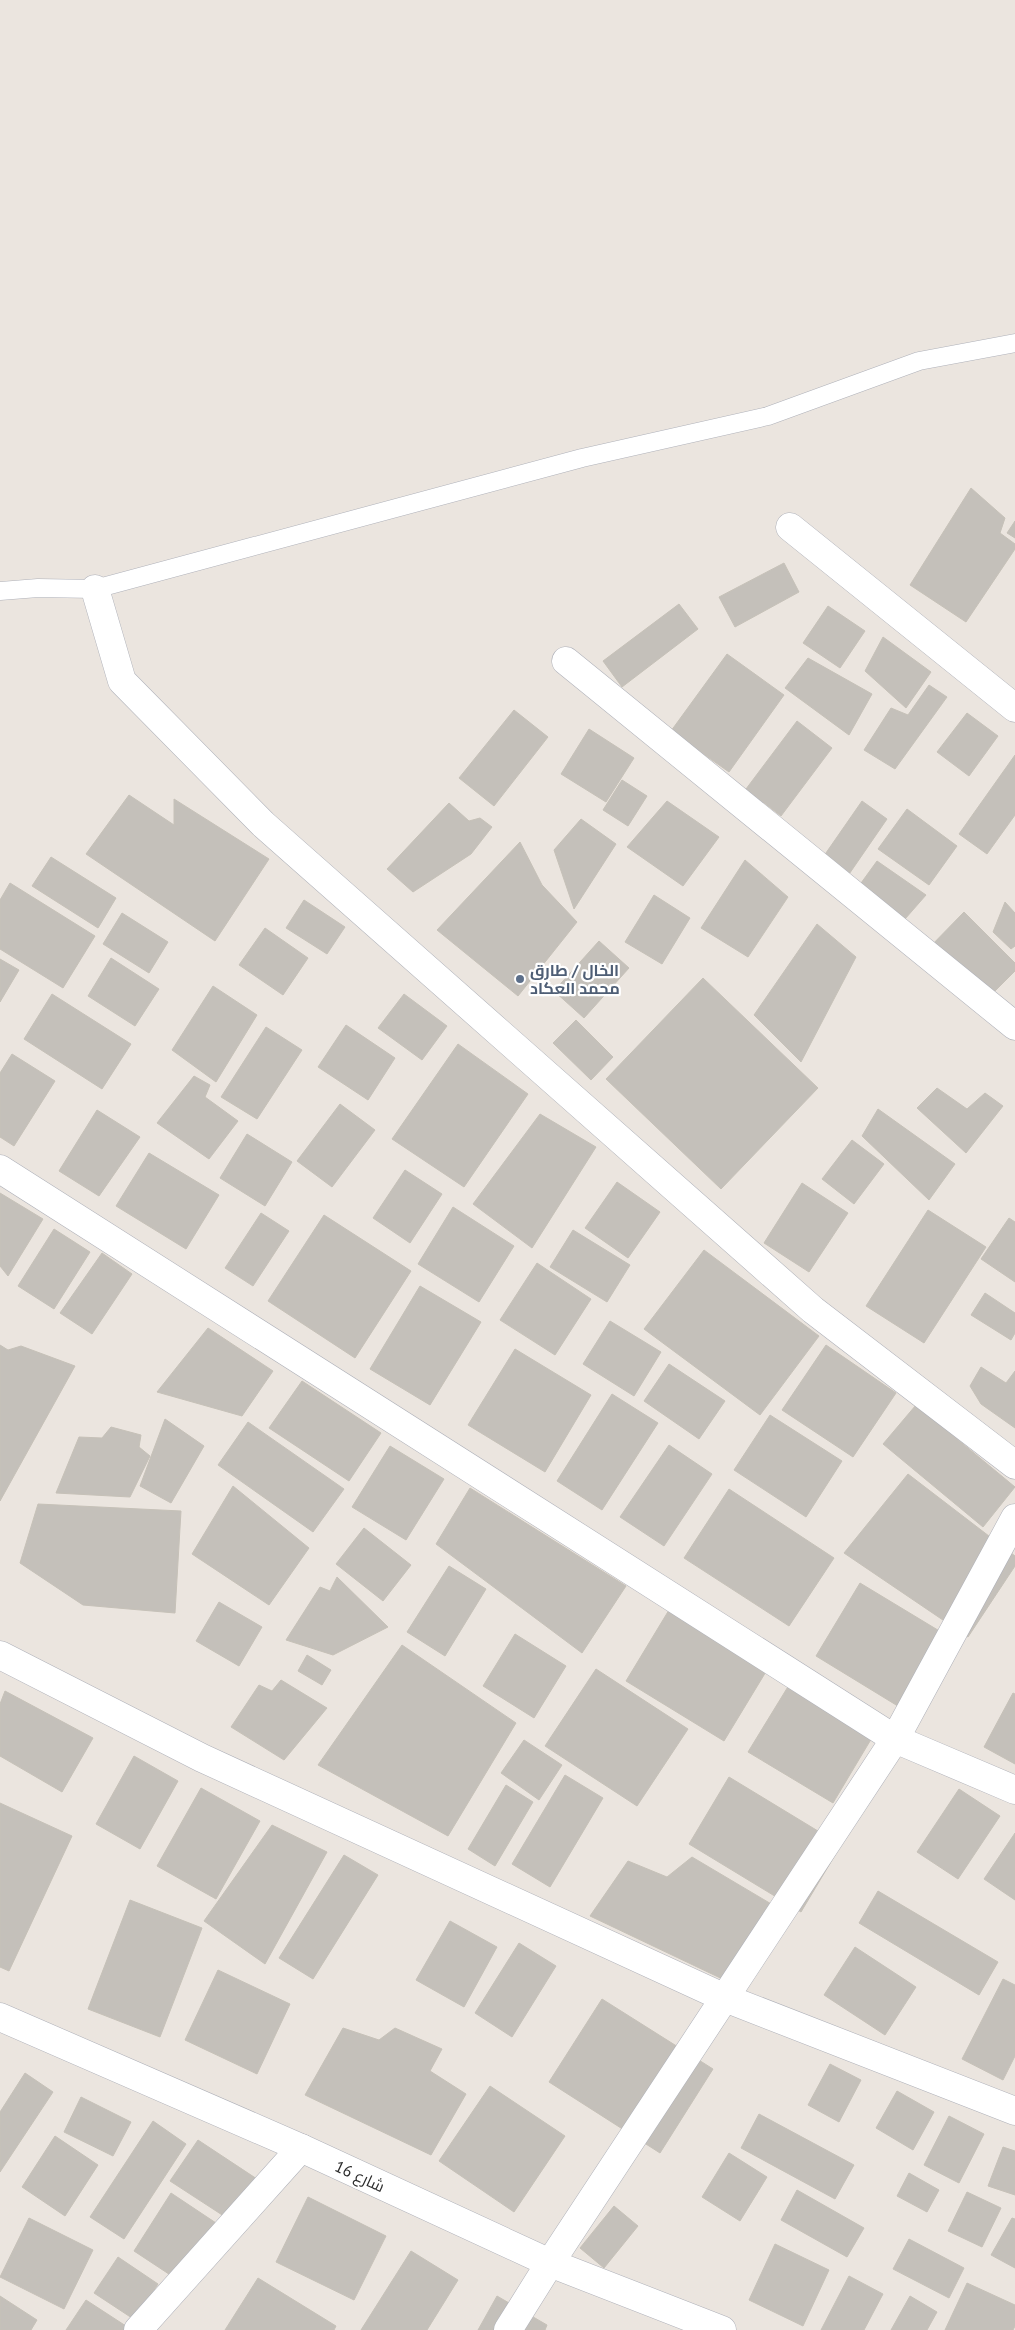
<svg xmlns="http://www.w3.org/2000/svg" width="1015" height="2330" font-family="'PT Sans',Cairo,sans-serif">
  <rect width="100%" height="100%" fill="#ebe5df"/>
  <g fill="#c4c0ba" stroke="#c6c1b8">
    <path d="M971,488L1005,518L1000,533L1015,544V549L966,622L910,585Z"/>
    <path d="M1015,521V538L1007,533Z"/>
    <path d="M784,563L799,592L735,627L719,597Z"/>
    <path d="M679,604L698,629L622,687L603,661Z"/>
    <path d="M828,606L865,631L840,668L803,643Z"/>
    <path d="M883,637L931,672L906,708L865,671Z"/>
    <path d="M727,654L784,695L729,772L671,731Z"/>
    <path d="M808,658L872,694L849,735L785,688Z"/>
    <path d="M929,685L947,697L895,769L864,750L891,708L908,715Z"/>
    <path d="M514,710L548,737L494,806L459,778Z"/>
    <path d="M967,713L998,736L969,776L937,752Z"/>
    <path d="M797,721L832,748L781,816L746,789Z"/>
    <path d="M589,729L634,758L606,802L561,774Z"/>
    <path d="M1015,755V815L987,854L959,834Z"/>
    <path d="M622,780L647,796L628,826L603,810Z"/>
    <path d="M129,795L174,825V799L269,859L215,941L86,854Z"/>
    <path d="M667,801L719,837L683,886L627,847Z"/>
    <path d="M862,801L887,819L845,880L819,863Z"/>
    <path d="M449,803L469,821L480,818L492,827L471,854L413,892L387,869Z"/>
    <path d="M907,809L957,846L929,885L878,849Z"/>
    <path d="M581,819L616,844L574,909L554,850Z"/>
    <path d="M520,842L542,885L577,922L518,996L437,930Z"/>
    <path d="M51,857L116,898L98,928L32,886Z"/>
    <path d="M745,860L788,897L748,957L701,928Z"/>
    <path d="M877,861L926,895L898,927L856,890Z"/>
    <path d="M10,883L95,936L63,988L0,949V900Z"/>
    <path d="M654,895L690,918L662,964L625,942Z"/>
    <path d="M304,900L345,927L327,954L286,928Z"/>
    <path d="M1005,902L1015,913V946L1011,949L993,932Z"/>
    <path d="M964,912L1015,963V971L982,1004L927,950Z"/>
    <path d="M122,913L168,942L149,973L103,944Z"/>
    <path d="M817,924L856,957L801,1062L754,1015Z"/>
    <path d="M265,928L308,958L283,995L239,965Z"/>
    <path d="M599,941L629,968L584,1018L554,991Z"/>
    <path d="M111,958L159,989L135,1026L88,996Z"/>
    <path d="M0,959L19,970L0,1002Z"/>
    <path d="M703,978L818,1088L721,1189L606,1079Z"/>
    <path d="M213,986L257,1015L216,1082L172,1050Z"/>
    <path d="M52,994L131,1044L102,1089L24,1039Z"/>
    <path d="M404,994L447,1026L422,1060L378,1028Z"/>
    <path d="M576,1020L613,1057L591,1080L553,1043Z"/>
    <path d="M346,1025L395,1058L368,1100L318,1067Z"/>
    <path d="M266,1027L302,1050L257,1119L221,1097Z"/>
    <path d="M458,1044L528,1094L464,1187L392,1139Z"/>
    <path d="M12,1054L55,1081L14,1146L0,1137V1073Z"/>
    <path d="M194,1076L210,1085L205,1097L238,1121L209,1159L157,1123Z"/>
    <path d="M937,1088L967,1109L985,1093L1003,1106L966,1153L917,1108Z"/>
    <path d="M340,1104L375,1130L332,1187L297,1161Z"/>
    <path d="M878,1109L955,1164L929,1200L862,1136Z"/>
    <path d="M97,1110L140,1137L99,1196L59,1171Z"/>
    <path d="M540,1114L596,1147L532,1248L473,1204Z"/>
    <path d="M247,1134L292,1162L265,1206L220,1178Z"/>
    <path d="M852,1140L884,1164L854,1204L822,1179Z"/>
    <path d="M149,1153L219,1195L186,1249L116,1206Z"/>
    <path d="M405,1170L442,1194L410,1243L373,1218Z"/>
    <path d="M617,1182L660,1212L628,1258L585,1228Z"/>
    <path d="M802,1183L848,1213L809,1272L764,1243Z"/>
    <path d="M0,1193L43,1219L8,1276L0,1266Z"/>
    <path d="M453,1207L514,1246L479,1302L418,1264Z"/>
    <path d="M928,1210L986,1247L924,1343L866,1306Z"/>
    <path d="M261,1213L289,1231L253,1286L225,1268Z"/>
    <path d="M324,1215L411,1271L355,1358L268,1301Z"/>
    <path d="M1009,1218L1015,1222V1282L981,1259Z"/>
    <path d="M54,1229L90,1252L54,1309L18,1286Z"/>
    <path d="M573,1230L630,1265L607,1302L550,1267Z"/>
    <path d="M704,1250L819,1336L760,1415L644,1329Z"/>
    <path d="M102,1253L132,1274L92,1334L60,1313Z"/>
    <path d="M537,1263L591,1299L555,1355L500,1320Z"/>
    <path d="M420,1286L481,1322L430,1405L370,1369Z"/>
    <path d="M985,1293L1015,1313V1333L1011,1340L971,1315Z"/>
    <path d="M610,1321L661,1352L634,1396L583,1364Z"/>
    <path d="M208,1328L273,1371L242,1416L157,1392Z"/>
    <path d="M0,1345L8,1350L21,1346L75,1366L0,1501Z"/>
    <path d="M826,1345L896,1393L853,1457L782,1410Z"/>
    <path d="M515,1349L591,1395L545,1472L468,1425Z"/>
    <path d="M669,1364L725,1401L699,1439L644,1401Z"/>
    <path d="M981,1367L1006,1383L1015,1371V1428L981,1404L970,1386Z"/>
    <path d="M302,1381L381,1433L349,1481L269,1428Z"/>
    <path d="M612,1394L658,1423L602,1510L557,1481Z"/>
    <path d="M916,1405L1015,1487L983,1527L883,1444Z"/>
    <path d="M770,1415L842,1461L806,1517L734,1470Z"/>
    <path d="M165,1419L204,1446L171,1503L140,1486Z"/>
    <path d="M248,1422L344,1489L313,1532L218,1465Z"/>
    <path d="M111,1427L141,1435L139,1447L150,1456L130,1497L56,1493L79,1437L102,1438Z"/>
    <path d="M669,1445L712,1474L664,1546L620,1517Z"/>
    <path d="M390,1446L444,1479L406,1540L352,1507Z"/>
    <path d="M908,1474L1015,1556V1566L968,1637L844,1553Z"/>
    <path d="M233,1486L309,1548L269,1605L192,1554Z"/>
    <path d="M470,1488L626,1586L582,1653L436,1544Z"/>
    <path d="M729,1489L834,1558L789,1626L684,1558Z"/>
    <path d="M38,1504L181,1511L175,1613L83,1605L20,1563Z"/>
    <path d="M364,1528L411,1565L383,1601L336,1564Z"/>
    <path d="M449,1566L486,1589L445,1656L407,1632Z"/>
    <path d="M337,1577L388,1627L333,1655L286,1640L320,1587L330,1591Z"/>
    <path d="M860,1583L951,1638L906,1711L816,1656Z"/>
    <path d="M219,1602L262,1627L239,1666L196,1641Z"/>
    <path d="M669,1610L767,1670L724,1741L626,1681Z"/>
    <path d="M515,1634L566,1666L534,1718L483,1686Z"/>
    <path d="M402,1645L516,1723L448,1836L318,1765Z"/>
    <path d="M307,1655L331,1670L322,1685L298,1671Z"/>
    <path d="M596,1669L688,1729L637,1806L545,1746Z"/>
    <path d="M281,1680L327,1708L284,1760L231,1727L259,1685L272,1691Z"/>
    <path d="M789,1685L873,1736L833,1803L748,1752Z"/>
    <path d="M5,1691L93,1738L62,1792L0,1756V1704Z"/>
    <path d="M1013,1693L1015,1694V1764L984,1747Z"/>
    <path d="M524,1740L562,1765L539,1800L501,1773Z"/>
    <path d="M134,1756L178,1781L140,1849L96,1824Z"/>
    <path d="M565,1775L603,1798L550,1887L512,1864Z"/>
    <path d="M729,1777L841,1845L801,1912L689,1844Z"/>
    <path d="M506,1785L533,1802L495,1866L468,1849Z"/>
    <path d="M201,1788L260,1821L216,1899L157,1866Z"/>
    <path d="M959,1789L1000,1816L958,1879L917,1852Z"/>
    <path d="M0,1803L72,1836L9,1971L0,1967Z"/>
    <path d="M272,1825L327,1852L265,1964L204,1921Z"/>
    <path d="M1015,1833V1900L984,1879Z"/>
    <path d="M344,1855L378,1875L313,1979L279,1958Z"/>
    <path d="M692,1857L778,1908L733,1984L590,1916L628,1861L667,1877Z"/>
    <path d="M878,1891L998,1962L979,1995L859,1923Z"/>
    <path d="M130,1900L202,1928L160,2037L88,2009Z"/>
    <path d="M450,1921L497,1947L464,2007L416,1980Z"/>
    <path d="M519,1943L556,1966L512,2037L475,2013Z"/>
    <path d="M855,1947L916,1987L885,2035L824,1995Z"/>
    <path d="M218,1970L290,2004L257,2074L185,2040Z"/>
    <path d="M1003,1979L1015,1985V2056L1003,2080L962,2059Z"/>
    <path d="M602,1999L713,2069L660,2153L549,2082Z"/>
    <path d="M343,2028L379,2040L395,2028L442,2049L430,2071L466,2094L431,2155L305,2095Z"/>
    <path d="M830,2064L861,2080L839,2122L808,2105Z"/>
    <path d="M25,2073L53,2092L0,2172V2112Z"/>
    <path d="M490,2086L565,2136L514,2212L439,2161Z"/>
    <path d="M897,2091L934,2112L913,2150L876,2128Z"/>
    <path d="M81,2097L131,2122L113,2156L64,2132Z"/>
    <path d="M759,2114L854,2165L835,2199L741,2148Z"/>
    <path d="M949,2116L984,2134L959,2183L924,2165Z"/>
    <path d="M153,2121L186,2144L124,2239L90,2217Z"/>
    <path d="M55,2136L98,2165L65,2216L22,2187Z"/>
    <path d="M198,2140L260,2181L233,2222L170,2181Z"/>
    <path d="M1003,2147L1015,2151V2195L988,2186Z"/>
    <path d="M729,2153L767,2177L740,2221L702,2197Z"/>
    <path d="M909,2173L939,2190L927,2212L897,2196Z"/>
    <path d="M797,2190L864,2228L847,2257L781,2220Z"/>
    <path d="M967,2192L1001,2208L982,2247L948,2231Z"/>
    <path d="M171,2193L225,2229L187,2286L134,2251Z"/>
    <path d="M308,2197L386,2236L354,2300L276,2262Z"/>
    <path d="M614,2206L638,2226L604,2268L580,2248Z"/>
    <path d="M29,2218L93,2250L64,2309L0,2277Z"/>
    <path d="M1012,2218L1015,2219V2268L991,2255Z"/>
    <path d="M909,2239L964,2268L949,2298L893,2269Z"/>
    <path d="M775,2244L829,2270L803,2326L749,2300Z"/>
    <path d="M411,2251L458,2280L427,2330H361Z"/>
    <path d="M118,2257L158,2284L135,2320L94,2293Z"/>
    <path d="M849,2276L883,2294L864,2330H821Z"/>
    <path d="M258,2278L336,2326L334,2330H225Z"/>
    <path d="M967,2283L1015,2305V2326L1013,2330H945Z"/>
    <path d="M0,2296L37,2320L31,2330H0Z"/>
    <path d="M497,2296L547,2325L545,2330H478Z"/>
    <path d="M910,2296L937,2312L927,2330H891Z"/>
    <path d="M86,2300L129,2328L127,2330H66Z"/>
  </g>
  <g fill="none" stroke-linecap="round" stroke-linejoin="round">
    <g stroke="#afb1b9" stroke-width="19">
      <path id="service" d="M0,591L38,588L95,589L582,458L768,416L919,361L1015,343"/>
    </g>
    <g stroke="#afb1b9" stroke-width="29">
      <g id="minor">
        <path d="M790,527L1015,708"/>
        <path d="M95,589L122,681L263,824L813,1310L1015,1465"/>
        <path d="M566,661L1015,1026"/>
        <path d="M0,1169L895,1739L1015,1790"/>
        <path d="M0,1655L202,1758L725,1998L1015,2111"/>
        <path d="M0,2017L301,2148L550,2263L722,2330"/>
        <path d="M138,2330L301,2148"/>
        <path d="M508,2330L550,2263L895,1739L1015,1518"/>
      </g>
    </g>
    <use href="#service" stroke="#fff" stroke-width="18"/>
    <use href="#minor" stroke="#fff" stroke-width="28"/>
  </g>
  <circle fill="#5c6f8a" stroke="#fff" stroke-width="2" cx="520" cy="979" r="5"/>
  <g text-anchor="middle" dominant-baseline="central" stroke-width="4.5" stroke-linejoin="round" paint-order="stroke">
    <g font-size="16" font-weight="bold" fill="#4e5e75" stroke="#fff" text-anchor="start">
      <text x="530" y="970">الخال / طارق<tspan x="530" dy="18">محمد العكاد</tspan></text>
    </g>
    <g font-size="16" fill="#2b2b2b" stroke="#fff">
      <text transform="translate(360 2176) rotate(25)">شارع 16</text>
    </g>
  </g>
</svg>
